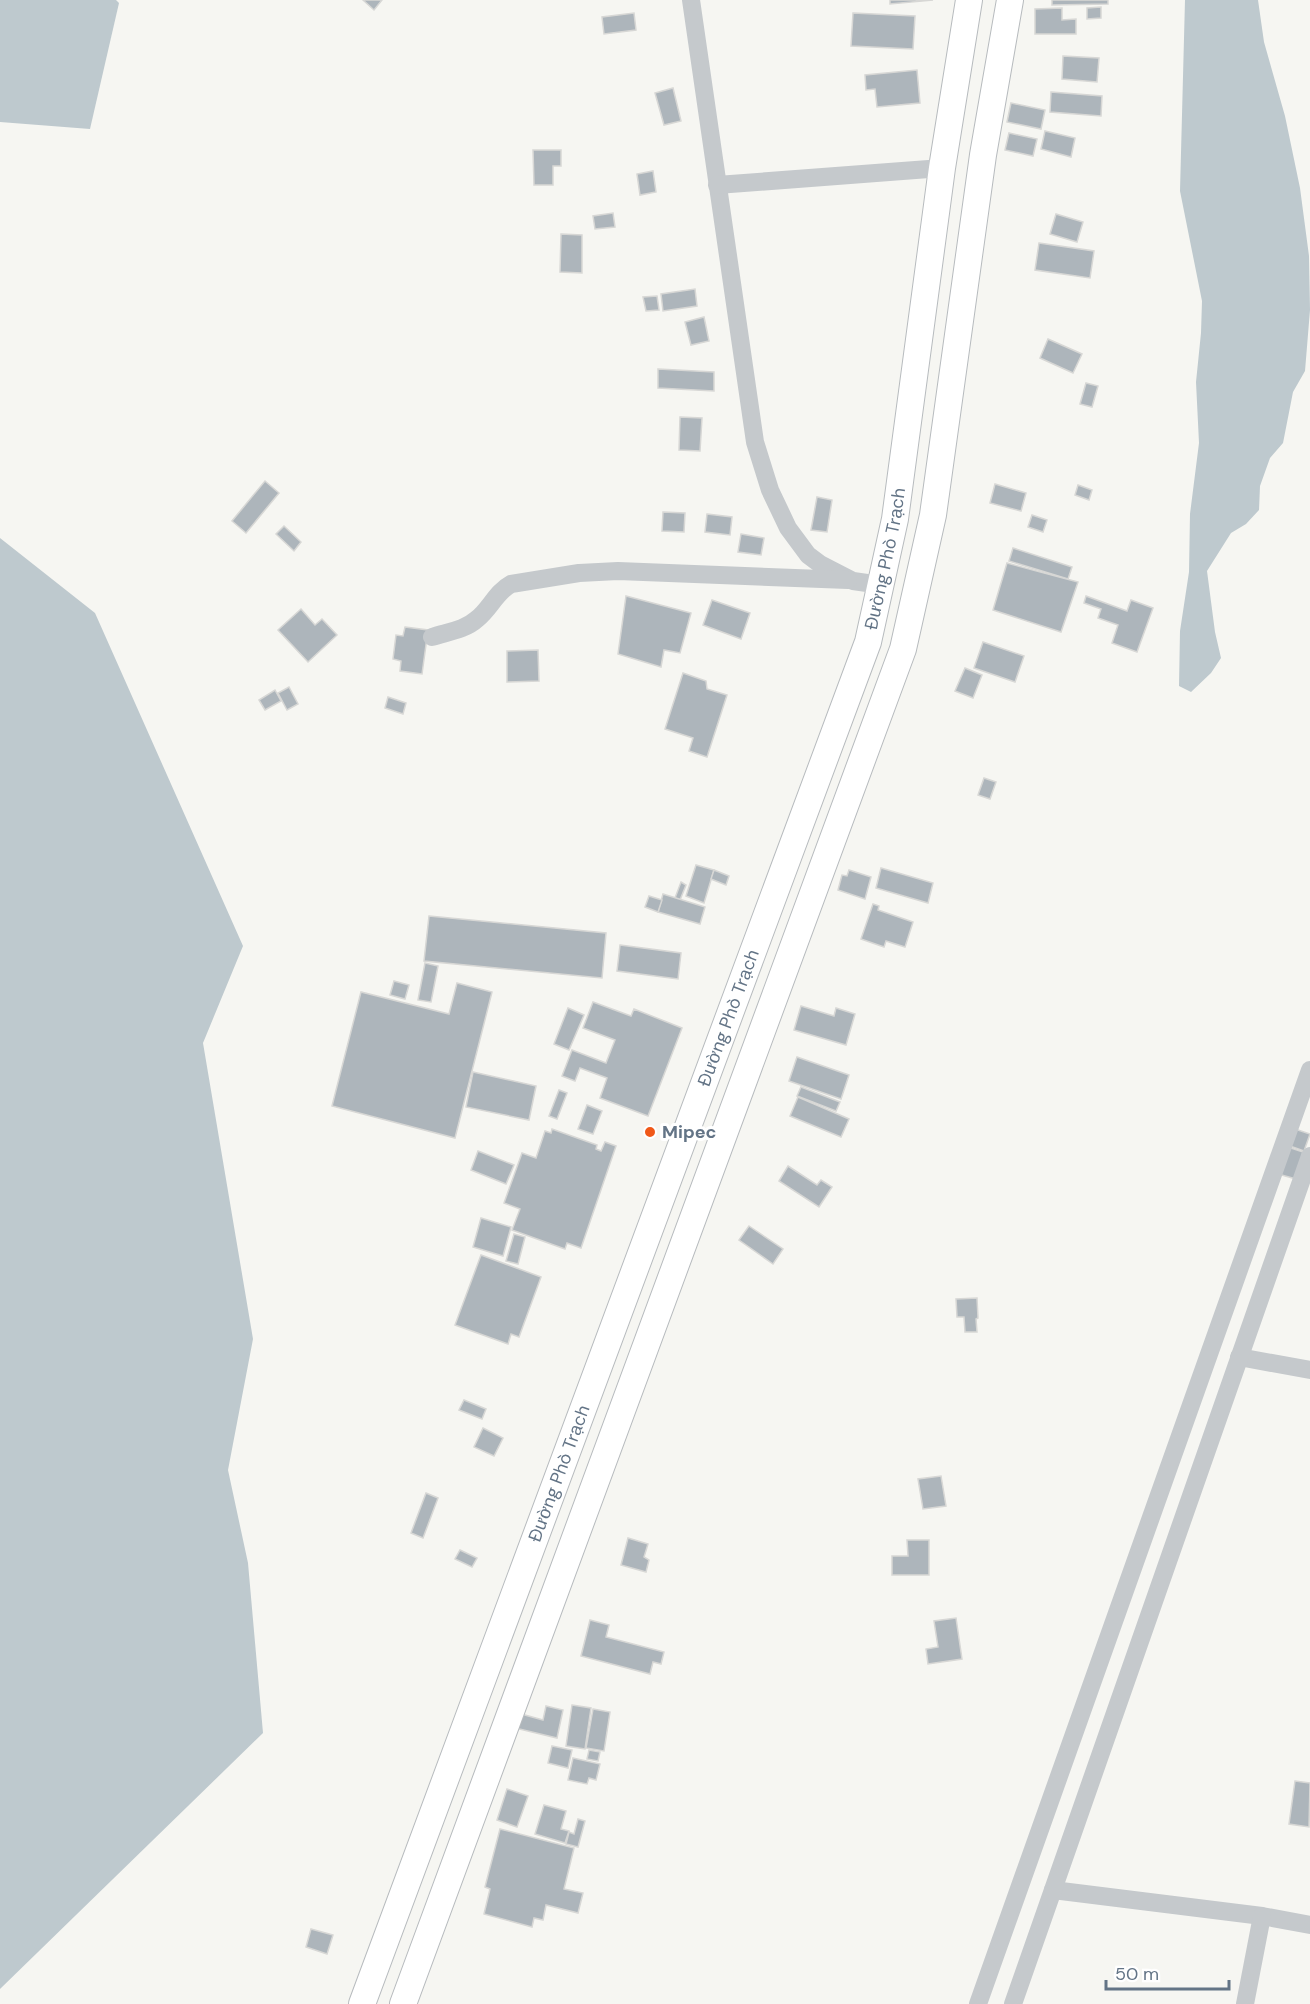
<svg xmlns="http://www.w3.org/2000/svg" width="1310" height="2004" font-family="'DM Sans',sans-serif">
  <rect width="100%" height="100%" fill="#f6f6f2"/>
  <g fill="#bec9ce">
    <path d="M0,0H116L119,3L90,129L0,122Z"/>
    <path d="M1185,0H1258L1264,42L1285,116L1300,188L1309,256L1310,310L1305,371L1293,392L1283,443L1270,458L1260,486L1259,510L1246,524L1231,533L1207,571L1215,632L1221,658L1211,673L1191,692L1179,686L1180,631L1189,572L1190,514L1199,443L1196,382L1201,333L1202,301L1180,191Z"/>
    <path d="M0,538L95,613L243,946L203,1043L253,1339L228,1470L248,1563L263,1733L0,1989Z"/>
  </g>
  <g fill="#adb5bb" stroke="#d7d7d5" stroke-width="1.5">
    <path d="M363,0H382L374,10Z"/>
    <path d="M890,0H933L890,4Z"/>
    <path d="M1052,0H1108V4L1052,5Z"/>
    <path d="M1101,7V18L1087,19V8Z"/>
    <path d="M1062,8V20L1076,19V34H1035V9Z"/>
    <path d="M634,13L636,30L604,34L602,17Z"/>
    <path d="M853,13L915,16L913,49L851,46Z"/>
    <path d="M1063,56L1099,58L1097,82L1062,79Z"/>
    <path d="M917,70L920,103L877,107L875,89L866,90L865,75Z"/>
    <path d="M673,88L681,121L664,125L655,93Z"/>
    <path d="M1051,92L1102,96L1101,116L1050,112Z"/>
    <path d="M1011,103L1045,110L1041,129L1007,122Z"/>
    <path d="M1045,131L1075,138L1071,157L1041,149Z"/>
    <path d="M1009,133L1037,139L1033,156L1005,150Z"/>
    <path d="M533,150H561V166H553V185H534Z"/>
    <path d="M653,171L656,192L640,195L637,174Z"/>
    <path d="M613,213L615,227L595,229L593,216Z"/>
    <path d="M1056,214L1083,222L1077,242L1050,234Z"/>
    <path d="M561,234L582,235V273L560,272Z"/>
    <path d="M1039,243L1094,251L1090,278L1035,270Z"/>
    <path d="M695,289L697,306L663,311L661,294Z"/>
    <path d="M657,296L659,310L646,311L643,297Z"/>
    <path d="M704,317L709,341L691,345L685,322Z"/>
    <path d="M1048,339L1082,354L1073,373L1040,358Z"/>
    <path d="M658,369L714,372V391L658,388Z"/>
    <path d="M1086,383L1098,386L1092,407L1080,404Z"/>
    <path d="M680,417L702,418L700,451L679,450Z"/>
    <path d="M265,481L279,493L246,533L232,521Z"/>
    <path d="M995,484L1026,493L1021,511L990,503Z"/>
    <path d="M1078,485L1092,490L1089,500L1075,495Z"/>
    <path d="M817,497L832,500L827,532L811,530Z"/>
    <path d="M663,512L685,513L684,532L662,531Z"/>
    <path d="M707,514L732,517L730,535L705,532Z"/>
    <path d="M1032,515L1047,520L1043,532L1028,527Z"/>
    <path d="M284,526L301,542L294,551L276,534Z"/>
    <path d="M741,534L764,538L761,555L738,552Z"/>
    <path d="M1013,548L1072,567L1068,579L1009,561Z"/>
    <path d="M1007,563L1078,582L1061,632L993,610Z"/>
    <path d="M626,596L691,613L680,653L664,650L661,667L618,654Z"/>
    <path d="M1086,596L1127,611L1131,600L1153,608L1137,652L1112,643L1118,625L1098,618L1101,609L1084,603Z"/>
    <path d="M712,600L750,613L741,639L703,625Z"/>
    <path d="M301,609L315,625L322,619L337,635L308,662L278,630Z"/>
    <path d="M405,627L428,630L422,674L400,671L401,661L393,659L396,635L403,636Z"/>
    <path d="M983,642L1024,656L1015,682L974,668Z"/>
    <path d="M538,650L539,681L507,682V651Z"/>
    <path d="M965,668L982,675L973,698L955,691Z"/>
    <path d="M683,673L706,681L707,689L727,695L707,757L689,751L693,738L665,729Z"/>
    <path d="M289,687L298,704L287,710L278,693Z"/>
    <path d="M275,690L281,701L265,710L259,700Z"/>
    <path d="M388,697L406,703L403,714L385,708Z"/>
    <path d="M984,778L996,782L990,799L978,795Z"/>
    <path d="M696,865L714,870L704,903L686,896Z"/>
    <path d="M881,868L933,883L928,903L876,888Z"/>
    <path d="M714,870L729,876L726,885L711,879Z"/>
    <path d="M849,870L871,877L865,899L838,890L842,875L847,876Z"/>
    <path d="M681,882L686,885L680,900L675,898Z"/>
    <path d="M663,894L705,907L700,924L658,912Z"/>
    <path d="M649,896L662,900L658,912L645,907Z"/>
    <path d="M873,904L879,906L878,910L913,922L905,947L886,941L884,947L861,939Z"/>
    <path d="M429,916L606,933L602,978L424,961Z"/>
    <path d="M620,945L681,953L678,979L617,971Z"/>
    <path d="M425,963L438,966L431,1002L418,1000Z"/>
    <path d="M394,981L409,985L405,999L390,995Z"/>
    <path d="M457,983L492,992L455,1138L332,1106L361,992L449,1014Z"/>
    <path d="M593,1002L631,1016L634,1009L682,1028L648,1116L600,1098L607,1078L580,1068L575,1081L562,1076L572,1050L606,1063L615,1040L583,1028Z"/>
    <path d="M801,1006L834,1016L836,1008L855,1014L846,1045L794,1030Z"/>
    <path d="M568,1008L584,1015L569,1050L554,1044Z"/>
    <path d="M797,1057L849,1075L841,1099L789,1081Z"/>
    <path d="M473,1072L536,1086L529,1120L466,1107Z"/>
    <path d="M801,1087L840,1102L836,1111L797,1096Z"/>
    <path d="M559,1090L567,1093L557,1119L549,1116Z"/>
    <path d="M798,1097L849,1119L841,1137L790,1116Z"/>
    <path d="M587,1105L602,1111L593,1134L578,1129Z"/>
    <path d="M1292,1128L1310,1134L1304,1151L1287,1145Z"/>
    <path d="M552,1129L597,1145L596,1149L601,1151L605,1142L616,1146L581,1248L567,1243L565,1249L512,1230L520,1209L504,1203L522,1153L536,1158L545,1131L551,1133Z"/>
    <path d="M1285,1146L1303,1152L1296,1179L1278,1174Z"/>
    <path d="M478,1151L514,1165L506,1184L471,1170Z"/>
    <path d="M788,1166L817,1185L821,1180L832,1187L819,1207L779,1181Z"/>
    <path d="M481,1218L511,1227L503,1256L473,1247Z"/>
    <path d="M749,1226L783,1249L773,1264L739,1240Z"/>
    <path d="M514,1234L525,1237L518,1264L506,1261Z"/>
    <path d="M481,1255L541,1277L519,1337L511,1334L508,1344L455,1325Z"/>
    <path d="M977,1298L978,1318L976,1319L977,1332H965L964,1317H957L956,1299Z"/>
    <path d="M464,1400L486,1409L482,1419L459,1410Z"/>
    <path d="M483,1428L503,1438L494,1456L474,1447Z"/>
    <path d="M941,1476L946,1506L923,1509L918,1479Z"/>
    <path d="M426,1493L438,1498L423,1538L411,1533Z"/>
    <path d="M628,1538L648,1544L644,1557L649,1560L646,1572L621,1565Z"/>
    <path d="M907,1540H929V1575H892V1556H908Z"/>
    <path d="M460,1550L477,1558L472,1567L455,1559Z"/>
    <path d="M956,1618L962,1659L928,1664L926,1649L938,1647L934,1621Z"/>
    <path d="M590,1620L609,1625L606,1637L664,1652L661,1664L653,1662L650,1674L581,1656Z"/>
    <path d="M572,1705L591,1708L585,1749L566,1746Z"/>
    <path d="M546,1706L563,1710L557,1738L511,1727L514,1712L543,1720Z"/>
    <path d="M593,1709L610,1712L604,1751L586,1748Z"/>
    <path d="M552,1746L572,1750L568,1768L548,1763Z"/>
    <path d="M589,1750L600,1752L598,1761L587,1759Z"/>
    <path d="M573,1758L600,1764L596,1780L589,1778L587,1784L568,1780Z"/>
    <path d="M1295,1781L1310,1783L1309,1827L1289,1824Z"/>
    <path d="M507,1789L528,1796L517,1827L497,1820Z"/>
    <path d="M544,1805L566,1811L561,1829L569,1831L565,1843L535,1834Z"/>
    <path d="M578,1819L585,1821L578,1847L566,1844L569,1832L574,1834Z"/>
    <path d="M500,1829L574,1848L564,1889L583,1893L578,1913L546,1905L543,1920L534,1918L532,1927L484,1914L490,1889L485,1887Z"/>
    <path d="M311,1929L333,1935L327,1954L306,1947Z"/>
  </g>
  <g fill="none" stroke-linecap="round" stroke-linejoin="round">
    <g stroke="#b7bbbe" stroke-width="28">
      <g id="highway">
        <path id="s1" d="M362,2004L868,642L895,519L942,168L969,0"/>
        <path d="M403,2004L903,649L933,515L983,155L1010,0"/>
      </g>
    </g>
    <g stroke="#c5c9cc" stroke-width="18">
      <path d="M691,0L755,442L770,490L788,528L808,555L820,564L853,581L881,585"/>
      <path d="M717,185L942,168"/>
      <path d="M432,637C447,632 465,630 477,619C490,609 496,592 511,584L579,573L618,571L848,580"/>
      <path d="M1239,1357L1310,1370"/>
      <path d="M1053,1890L1262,1916L1310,1925"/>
      <path d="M978,2004L1310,1070"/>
      <path d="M1013,2004L1310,1156"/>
      <path d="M1245,2004L1262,1916"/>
    </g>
    <use href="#highway" stroke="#fff" stroke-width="26"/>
  </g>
  <circle fill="#f05818" stroke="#fff" stroke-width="2" cx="650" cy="1132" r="6"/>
  <g text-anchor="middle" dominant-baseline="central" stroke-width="6" stroke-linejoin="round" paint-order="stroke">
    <g font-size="18" fill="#637486" stroke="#fff">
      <text stroke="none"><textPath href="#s1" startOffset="1538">Đường Phò Trạch</textPath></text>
      <text stroke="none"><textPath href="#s1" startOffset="1052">Đường Phò Trạch</textPath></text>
      <text stroke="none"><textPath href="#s1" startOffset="566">Đường Phò Trạch</textPath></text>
    </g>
    <g font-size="18" font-weight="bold" fill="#637486" stroke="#fff" text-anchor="start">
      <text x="662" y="1132">Mipec</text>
    </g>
  </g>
  <path d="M1106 1980v9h123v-9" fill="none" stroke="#637486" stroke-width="3"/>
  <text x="1115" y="1980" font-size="18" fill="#637486" stroke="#ffffff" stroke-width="4.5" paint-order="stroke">50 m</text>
</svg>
